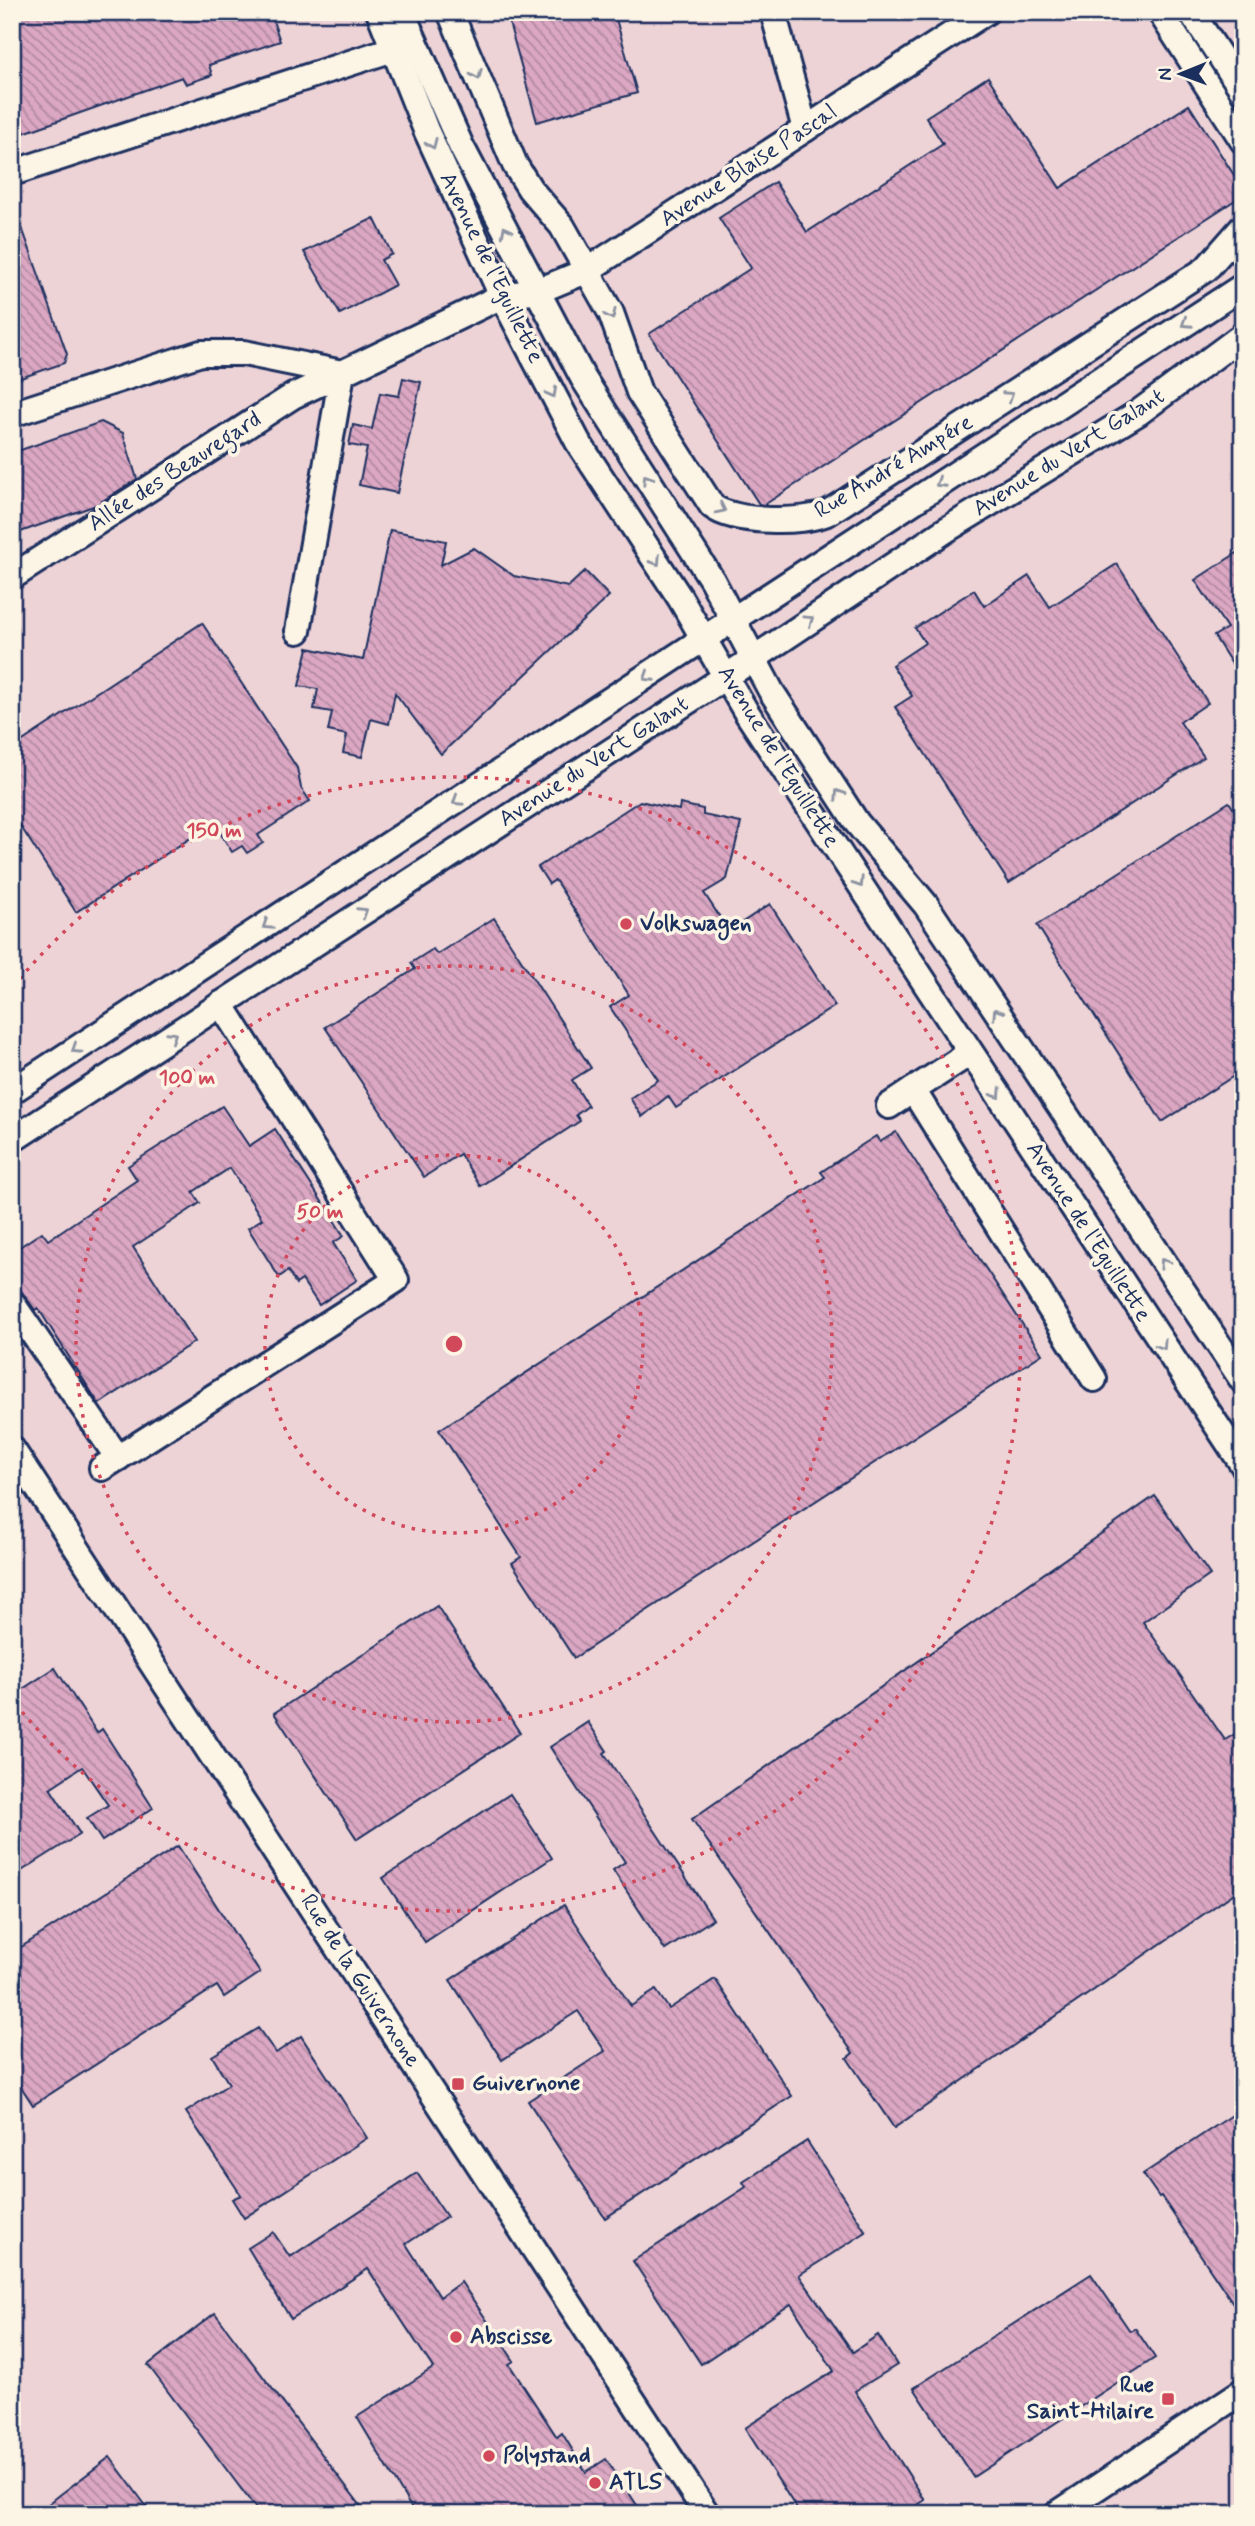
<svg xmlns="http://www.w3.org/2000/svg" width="1255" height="2526" font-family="Mynerve,sans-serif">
  <defs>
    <pattern id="building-back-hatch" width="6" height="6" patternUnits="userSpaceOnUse" patternTransform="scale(1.75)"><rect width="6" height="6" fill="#dba7c2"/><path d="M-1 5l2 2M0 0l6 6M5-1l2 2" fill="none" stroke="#b188a1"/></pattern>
  </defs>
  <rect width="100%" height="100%" fill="#f5e5de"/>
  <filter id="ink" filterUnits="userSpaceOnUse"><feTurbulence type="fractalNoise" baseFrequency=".0143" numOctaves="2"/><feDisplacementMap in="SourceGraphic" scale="14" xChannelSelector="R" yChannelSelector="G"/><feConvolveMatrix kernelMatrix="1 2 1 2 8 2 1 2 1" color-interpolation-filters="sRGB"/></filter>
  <g filter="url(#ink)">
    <rect fill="#edd2d6" x="12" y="12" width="1231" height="2502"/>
    <g fill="url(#building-back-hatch)" stroke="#1b2f5e" stroke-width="2">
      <path d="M12,12H270L280,41L209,65L212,75L186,84L182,77L12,137Z"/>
      <path d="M506,12H614L637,93L537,122Z"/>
      <path d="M988,77L1060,188L1189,105L1243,189V195L764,505L759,504L649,334L751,268L719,218L775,182L807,232L943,144L926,117Z"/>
      <path d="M15,208L67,354L64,363L12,381V209Z"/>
      <path d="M374,218L392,254L381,260L395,285L340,314L304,252Z"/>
      <path d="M403,378L421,382L397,493L359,485L367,448L349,445L353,425L372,429L380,393L399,396Z"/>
      <path d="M101,422L123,433L137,479L96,505L12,535V453Z"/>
      <path d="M390,530L446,541L441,565L474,548L514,576L568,587L585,571L609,596L441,754L395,693L389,724L371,719L362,757L343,753L347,735L328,731L332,712L314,709L318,689L299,686L308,648L363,660Z"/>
      <path d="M1243,549V681L1214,636L1227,628L1195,580Z"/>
      <path d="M1117,564L1208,703L1180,722L1204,757L1009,883L895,707L912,696L892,665L925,643L915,628L974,590L984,606L1029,576L1050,607Z"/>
      <path d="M202,623L297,768L301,788L310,801L258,835L263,843L247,853L242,846L232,852L214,823L76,912L12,813V748Z"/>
      <path d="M640,801L679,810L680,804L703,809V815L741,823L727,879L704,893L729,931L770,904L835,1006L676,1108L668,1096L642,1117L630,1098L658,1080L610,1007L629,995L555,880L549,884L538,867Z"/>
      <path d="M1229,802L1243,823V1070L1162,1122L1037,925Z"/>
      <path d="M494,918L591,1068L572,1080L588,1106L576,1115L580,1121L480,1186L460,1154L424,1177L325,1027L415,969L411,963L433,949L437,954Z"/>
      <path d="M222,1106L249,1146L275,1129L344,1236L333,1243L357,1280L319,1305L302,1280L296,1284L288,1271L279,1277L248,1228L262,1219L230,1168L193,1192L200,1203L133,1247L194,1342L99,1404L38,1308L35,1310L12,1278V1252L42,1232L48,1240L137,1180L128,1166Z"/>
      <path d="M896,1132L1042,1354L574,1658L512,1563L521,1557L439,1430L825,1177L821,1172L854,1150L876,1136L880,1142Z"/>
      <path d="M1155,1496L1210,1575L1143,1622L1225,1740L1243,1729V1887L894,2128L847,2058L853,2053L692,1819Z"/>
      <path d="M437,1606L520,1733L357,1839L274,1713Z"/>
      <path d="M55,1668L97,1733L102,1729L153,1808L102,1841L87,1818L108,1805L82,1767L50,1788L80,1834L12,1877V1696Z"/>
      <path d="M588,1722L607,1751L604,1753L713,1919L665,1950L613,1870L625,1862L550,1747Z"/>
      <path d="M510,1794L552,1858L425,1942L383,1878Z"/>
      <path d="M178,1846L260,1973L224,1997L217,1986L33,2105L12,2073V1953Z"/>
      <path d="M564,1905L631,2006L656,1990L669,2009L715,1979L792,2096L605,2218L528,2101L605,2051L578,2011L502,2060L450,1980Z"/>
      <path d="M258,2028L276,2053L301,2036L367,2138L244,2218L232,2199L241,2195L186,2112L229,2084L212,2056Z"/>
      <path d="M1243,2108V2318L1161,2196L1159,2197L1143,2174Z"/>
      <path d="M807,2141L866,2232L799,2275L853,2352L878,2335L897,2365L855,2391L925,2500L904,2514H800L745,2428L834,2371L791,2304L701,2364L633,2261L746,2187L743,2182Z"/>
      <path d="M417,2173L447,2217L406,2244L440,2297L461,2282L514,2361L509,2364L557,2437L562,2433L586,2472L606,2459L643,2514H415L357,2417L433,2368L368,2269L291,2319L248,2248L273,2232L290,2257Z"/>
      <path d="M1091,2274L1130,2331L1135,2328L1155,2358L973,2477L914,2388Z"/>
      <path d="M215,2313L367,2514H260L148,2365Z"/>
      <path d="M110,2457L152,2514H36L61,2494Z"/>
    </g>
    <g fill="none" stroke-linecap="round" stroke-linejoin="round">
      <g stroke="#1b2f5e" stroke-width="30">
        <g id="minor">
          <path d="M379,12L426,130L502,296L578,442L680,598L745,710L1243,1465"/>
          <path d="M402,12L461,146L583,378L712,580L771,691L857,823L926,905L1243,1381"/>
          <path d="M450,12L515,165L530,189L562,226L611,313L639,392L712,506C733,523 805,524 829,512L1206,269L1243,227"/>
          <path d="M773,12L805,129"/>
          <path d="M1160,12L1243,141"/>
          <path d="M1191,12L1243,91"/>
          <path d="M12,173L393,49"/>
          <path d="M12,414L201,353H244L342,373"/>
          <path d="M12,577L293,396L342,373"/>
          <path d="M298,631L342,373L502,296L538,291L586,271L986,12"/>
          <path d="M913,1090L970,1053"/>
          <path d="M12,1091L1243,286"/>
          <path d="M889,1106L913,1090L1094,1379"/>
          <path d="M12,1140L753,659L946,530L1138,413L1243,335"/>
          <path d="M12,1303L118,1458"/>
          <path d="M12,1449L707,2514"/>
          <path d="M102,1468L396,1280L221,1004"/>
          <path d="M1057,2514L1243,2391"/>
        </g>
      </g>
      <use href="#minor" stroke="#fcf5e5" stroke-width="24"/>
    </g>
    <defs><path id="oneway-chevron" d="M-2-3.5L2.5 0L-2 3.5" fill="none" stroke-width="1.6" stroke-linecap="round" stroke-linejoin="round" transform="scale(1.75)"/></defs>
    <g stroke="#8c92a2">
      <use href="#oneway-chevron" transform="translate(477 75) rotate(67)"/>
      <use href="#oneway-chevron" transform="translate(432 144) rotate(66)"/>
      <use href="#oneway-chevron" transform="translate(506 231) rotate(-118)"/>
      <use href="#oneway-chevron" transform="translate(611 315) rotate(65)"/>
      <use href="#oneway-chevron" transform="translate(1186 323) rotate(147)"/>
      <use href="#oneway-chevron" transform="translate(552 393) rotate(62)"/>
      <use href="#oneway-chevron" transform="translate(1009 396) rotate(-33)"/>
      <use href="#oneway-chevron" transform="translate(647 479) rotate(-123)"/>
      <use href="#oneway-chevron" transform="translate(940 483) rotate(147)"/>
      <use href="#oneway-chevron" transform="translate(721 509) rotate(26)"/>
      <use href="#oneway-chevron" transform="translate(656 561) rotate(57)"/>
      <use href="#oneway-chevron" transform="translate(809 620) rotate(-34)"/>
      <use href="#oneway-chevron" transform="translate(648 677) rotate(147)"/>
      <use href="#oneway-chevron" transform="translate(839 794) rotate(-123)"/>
      <use href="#oneway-chevron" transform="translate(457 801) rotate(147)"/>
      <use href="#oneway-chevron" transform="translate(859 883) rotate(57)"/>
      <use href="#oneway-chevron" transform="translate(363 912) rotate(-33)"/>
      <use href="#oneway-chevron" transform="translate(267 925) rotate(147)"/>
      <use href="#oneway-chevron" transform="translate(997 1013) rotate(-123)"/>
      <use href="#oneway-chevron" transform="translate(172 1036) rotate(-33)"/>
      <use href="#oneway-chevron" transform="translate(76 1049) rotate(147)"/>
      <use href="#oneway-chevron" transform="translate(997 1094) rotate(57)"/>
      <use href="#oneway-chevron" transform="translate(1164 1263) rotate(-124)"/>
      <use href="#oneway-chevron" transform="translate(1162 1345) rotate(56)"/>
    </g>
  </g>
  <g fill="none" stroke="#d1495b" stroke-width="3.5" stroke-dasharray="3.5 7">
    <circle cx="454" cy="1344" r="189"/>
    <circle cx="454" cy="1344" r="378"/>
    <path d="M13 987A567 567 0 1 1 13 1701"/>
  </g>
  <g fill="#d1495b" stroke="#fcf5e5" stroke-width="2.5">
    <circle cx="626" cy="924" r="7"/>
    <rect x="451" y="2077" width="14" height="14" rx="3.5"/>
    <circle cx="456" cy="2337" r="7"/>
    <rect x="1161" y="2392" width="14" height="14" rx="3.5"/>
    <circle cx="489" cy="2456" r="7"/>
    <circle cx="595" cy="2483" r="7"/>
  </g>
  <g text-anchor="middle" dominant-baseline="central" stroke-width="7" stroke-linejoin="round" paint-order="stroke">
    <g font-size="23" fill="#1b2f5e" stroke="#fcf5e5">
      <text transform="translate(749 166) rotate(-33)">Avenue Blaise Pascal</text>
      <text transform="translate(491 268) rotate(64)">Avenue de l'Eguillette</text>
      <text transform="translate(1069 453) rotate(-32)">Avenue du Vert Galant</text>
      <text transform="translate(894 467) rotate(-31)">Rue André Ampére</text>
      <text transform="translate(175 472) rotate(-33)">Allée des Beauregard</text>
      <text transform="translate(778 757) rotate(58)">Avenue de l'Eguillette</text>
      <text transform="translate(594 762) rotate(-33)">Avenue du Vert Galant</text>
      <text transform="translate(1088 1232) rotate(57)">Avenue de l'Eguillette</text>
      <text transform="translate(360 1981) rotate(57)">Rue de la Guivernone</text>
    </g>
    <g font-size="23" font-weight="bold" fill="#1b2f5e" stroke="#fcf5e5" text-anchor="start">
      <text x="640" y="924">Volkswagen</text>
      <text x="472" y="2084">Guivernone</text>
      <text x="470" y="2337">Abscisse</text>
      <text x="1154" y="2386" text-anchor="end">Rue<tspan x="1154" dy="26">Saint-Hilaire</tspan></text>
      <text x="503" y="2456">Polystand</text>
      <text x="609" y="2483">ATLS</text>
    </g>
  </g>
  <circle cx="454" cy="1344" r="10" fill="#d1495b" stroke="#fcf5e5" stroke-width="3.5"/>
  <g font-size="21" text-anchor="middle" font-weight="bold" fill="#d1495b" stroke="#fcf5e5" stroke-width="7" stroke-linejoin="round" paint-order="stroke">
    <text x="214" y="837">150 m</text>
    <text x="187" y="1084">100 m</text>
    <text x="320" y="1218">50 m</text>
  </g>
  <rect width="1255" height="2526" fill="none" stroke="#fcf5e5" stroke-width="42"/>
  <rect x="21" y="21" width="1213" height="2484" fill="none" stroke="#1b2f5e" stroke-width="2.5" filter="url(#ink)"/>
  <g transform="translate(1181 74) rotate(269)" stroke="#fcf5e5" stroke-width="5" paint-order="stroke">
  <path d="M0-5L12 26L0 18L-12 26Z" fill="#1b2f5e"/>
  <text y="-10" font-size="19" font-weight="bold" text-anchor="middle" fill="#1b2f5e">N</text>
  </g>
</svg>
